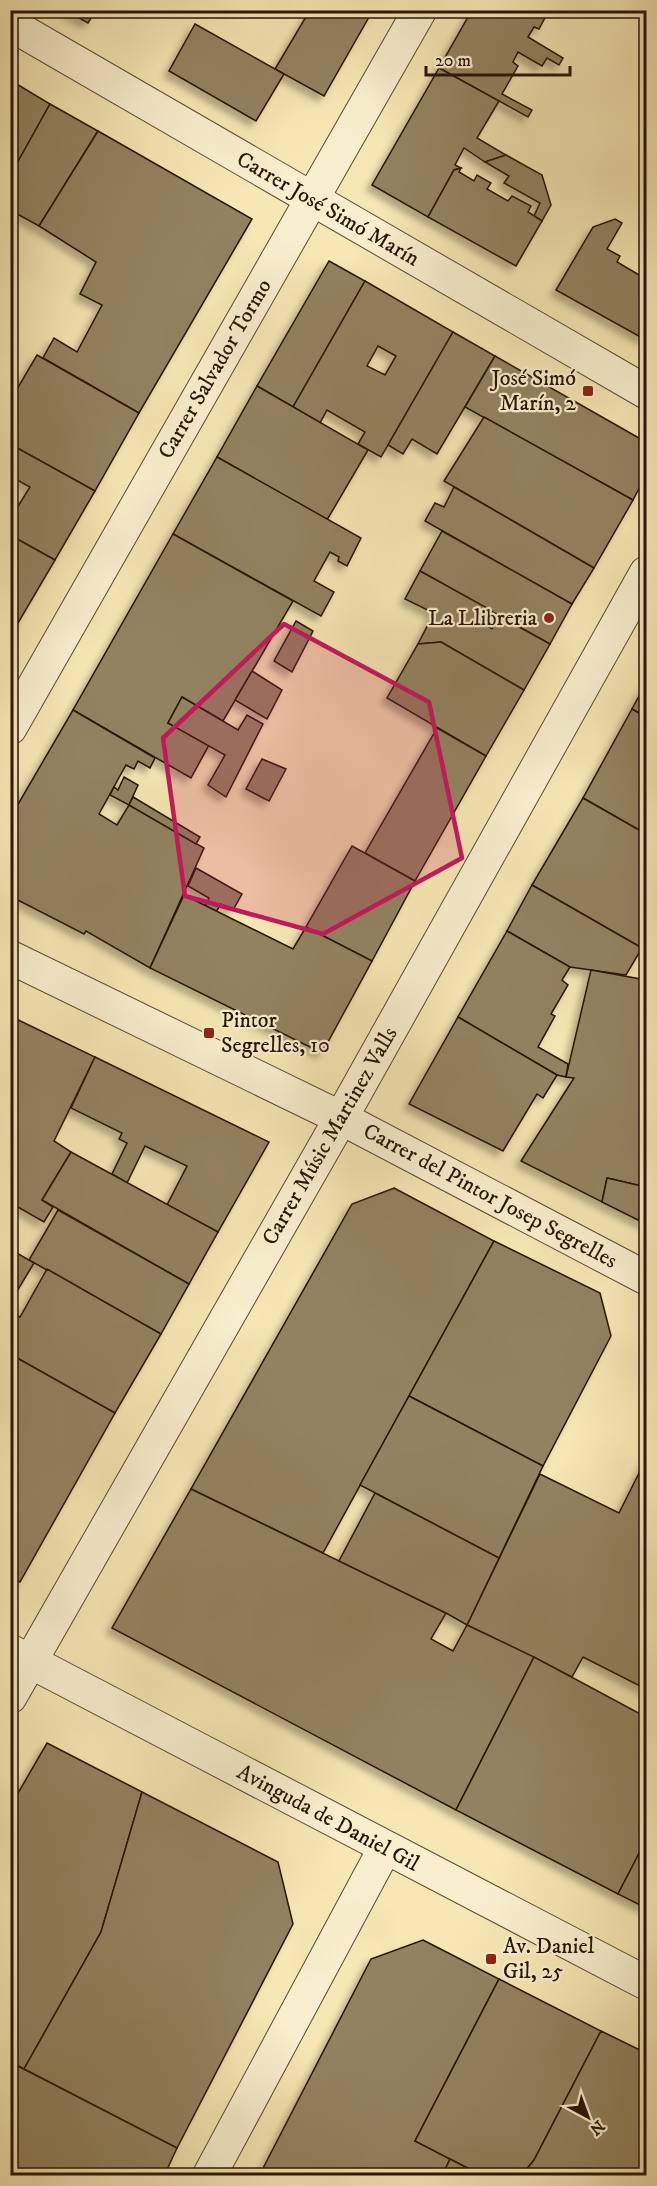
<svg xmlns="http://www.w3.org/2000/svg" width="657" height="2186" font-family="'IM FELL DW Pica',serif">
  <defs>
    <filter id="shadow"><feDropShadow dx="-5.5" dy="5.5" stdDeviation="3" flood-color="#0004"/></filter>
  </defs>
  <rect width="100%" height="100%" fill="#f6e7b4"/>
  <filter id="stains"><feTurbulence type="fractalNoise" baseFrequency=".00333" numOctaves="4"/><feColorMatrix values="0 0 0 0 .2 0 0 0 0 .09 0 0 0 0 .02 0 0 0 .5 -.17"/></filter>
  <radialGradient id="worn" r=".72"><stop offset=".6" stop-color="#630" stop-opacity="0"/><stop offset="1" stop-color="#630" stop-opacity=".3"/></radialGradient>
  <g fill="#928260" stroke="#261506" stroke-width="1.5" fill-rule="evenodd" filter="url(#shadow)">
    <path d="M65,10H96L88,23Z"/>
    <path d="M310,10H373L324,96L275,69Z"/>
    <path d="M472,10H549L539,29L534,27L528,37L563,58L559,65L547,58L542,66L518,52L513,62L518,66L502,94L532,110L528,117L439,68Z"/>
    <path d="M195,24L284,74L256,121L169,71Z"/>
    <path d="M439,68L499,101L477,138L506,155L485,162L464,148L455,165L461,168L454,170L428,217L372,185Z"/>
    <path d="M10,80L50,104L10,176Z"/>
    <path d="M50,104L98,131L39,226L10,210V176Z"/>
    <path d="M98,131L252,219L139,413L43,358L54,338L77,352L102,305L80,294L96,262L39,226Z"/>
    <path d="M506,155L542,175L551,205L542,221L534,216L540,203L504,183L509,176L485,162Z"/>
    <path d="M461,168L459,172L474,181L477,175L491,183L487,189L508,201L512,196L531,206L528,212L542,221L516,266L428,217L454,170Z"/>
    <path d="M615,219L622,223L607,249L620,256L617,262L646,279V335L644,339L556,290L593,227Z"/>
    <path d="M329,261L365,281L293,407L257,386Z"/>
    <path d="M365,281L453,332L381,457L358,444L365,432L327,410L320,423L293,407ZM378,346L396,356L385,375L367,366Z"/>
    <path d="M453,332L495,356L437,454L412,439L403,454L388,445Z"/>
    <path d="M37,355L139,413L95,491L10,444V401Z"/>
    <path d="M495,356L646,442V475L633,500L465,407Z"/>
    <path d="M257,386L368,450L327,520L217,457Z"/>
    <path d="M484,417L633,500L594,568L444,481Z"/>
    <path d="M10,444L95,491L55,560L10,535V504L17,508L30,487L10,476Z"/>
    <path d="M217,457L361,538L347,566L338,561L339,557L330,552L314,581L334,592L321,616L173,534Z"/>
    <path d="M454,487L594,568L572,604L425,521L435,503L444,507Z"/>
    <path d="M442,531L572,604L550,644L420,571Z"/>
    <path d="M173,534L293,601L223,721L182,697L168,723L209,745L191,778L73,710Z"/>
    <path d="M10,535L55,560L14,630L10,627Z"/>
    <path d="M420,571L487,608L480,621L492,629L499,616L550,644L524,690L441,642L418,644L434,613L405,599Z"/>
    <path d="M296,621L313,631L292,672L274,661Z"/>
    <path d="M441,642L524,690L486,756L387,698L418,644Z"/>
    <path d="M252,671L282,690L267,719L235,700Z"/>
    <path d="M646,683V717L632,709Z"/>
    <path d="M182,697L238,730L247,715L263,724L226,797L208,785L225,755L168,723Z"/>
    <path d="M632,709L646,717V834L583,798Z"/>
    <path d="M73,710L155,758L150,768L138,761L134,769L126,765L99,814L117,825L129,805L204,848L150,968L86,931L84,934L10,896V818Z"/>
    <path d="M437,728L486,756L415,881L365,853Z"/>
    <path d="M262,759L286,769L269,801L246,789Z"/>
    <path d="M124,777L138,785L129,805L110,795L114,787L118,790Z"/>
    <path d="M133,797L200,837L196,844L129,805Z"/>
    <path d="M583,798L646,834V939L642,948L532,885Z"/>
    <path d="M352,846L415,881L372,961L306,927Z"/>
    <path d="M196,868L242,894L233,910L221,904L216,912L205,906L209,898L188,886Z"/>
    <path d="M532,885L642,948L626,975L570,967L507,931Z"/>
    <path d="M184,895L293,949L306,927L372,961L322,1053L150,968Z"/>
    <path d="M507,931L570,967L562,980L568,985L551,1014L555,1016L538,1047L568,1064L566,1077L557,1075L458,1017Z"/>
    <path d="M591,970L646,980V1187L607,1178L602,1202L521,1161L574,1078L566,1077Z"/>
    <path d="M10,1016L95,1057L54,1141L71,1152L42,1200L53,1207L44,1222L18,1207L10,1220Z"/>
    <path d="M458,1017L557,1075L543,1098L537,1094L503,1151L409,1104Z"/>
    <path d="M95,1057L269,1142L218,1232L167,1205L187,1166L145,1146L127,1183L112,1174L127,1143L119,1139L122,1133L71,1108Z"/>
    <path d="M71,1152L218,1232L189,1284L42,1200Z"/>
    <path d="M607,1178L646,1187V1224L602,1202Z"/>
    <path d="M394,1188L494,1241L323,1553L191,1489L352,1204Z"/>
    <path d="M58,1210L189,1284L161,1334L29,1260Z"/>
    <path d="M494,1241L600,1293L611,1336L543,1466L409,1396Z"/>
    <path d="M10,1249L34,1263L10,1303Z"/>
    <path d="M47,1269L161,1334L115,1413L10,1354V1313L20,1317Z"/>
    <path d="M10,1354L115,1413L20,1582L10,1577Z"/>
    <path d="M409,1396L543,1466L499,1558L360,1485Z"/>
    <path d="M646,1459V1689L583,1657L572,1677L467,1625L540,1474L619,1513Z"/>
    <path d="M191,1489L446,1613L431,1639L453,1651L467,1625L534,1657L456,1810L112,1628Z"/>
    <path d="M375,1493L499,1558L467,1625L446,1613L339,1561Z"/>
    <path d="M534,1657L646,1717V1840L618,1894L456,1810Z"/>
    <path d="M47,1743L142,1792L101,1932L24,2069L10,2062V1807Z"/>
    <path d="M142,1792L278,1862L293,1924L177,2148L24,2069L101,1932Z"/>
    <path d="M646,1840V1908L618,1894Z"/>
    <path d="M423,1940L499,1979L415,2141L450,2159L442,2176H259L371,1959Z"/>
    <path d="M499,1979L601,2031L534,2160L521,2176H483L415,2141Z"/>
    <path d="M601,2031L646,2053V2176H521L534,2160Z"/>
    <path d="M10,2062L177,2148L164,2176H10Z"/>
    <path d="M450,2159L483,2176H442Z"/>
  </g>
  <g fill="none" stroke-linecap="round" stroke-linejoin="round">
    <g stroke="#5a4a32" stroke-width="35">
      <g id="minor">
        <path d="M10,24L646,392"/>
        <path d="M10,728L420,10"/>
        <path d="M10,957L341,1118L646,1278"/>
        <path d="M12,1652L646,1983"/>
        <path d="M10,1697L341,1118L646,573"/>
        <path d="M209,2176L385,1848"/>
      </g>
    </g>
    <use href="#minor" stroke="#f9efce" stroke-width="33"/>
  </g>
  <path fill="#c2185b" fill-opacity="0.2" stroke="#c2185b" stroke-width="4.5" stroke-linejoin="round" d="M284,624L429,702L462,858L323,934L185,896L163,738Z"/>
  <g fill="#8f2418" stroke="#f9efce" stroke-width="2">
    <rect x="582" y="385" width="12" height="12" rx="3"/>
    <circle cx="549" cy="618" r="6"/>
    <rect x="203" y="1027" width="12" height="12" rx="3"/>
    <rect x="485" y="1953" width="12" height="12" rx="3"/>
  </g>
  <g text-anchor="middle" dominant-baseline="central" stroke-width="4.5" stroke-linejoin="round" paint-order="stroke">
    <g font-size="22" fill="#261506" stroke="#f9efce">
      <text transform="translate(328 209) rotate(30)">Carrer José Simó Marín</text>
      <text transform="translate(215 369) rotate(-60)">Carrer Salvador Tormo</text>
      <text transform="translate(330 1136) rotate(-60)">Carrer Músic Martinez Valls</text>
      <text transform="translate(490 1196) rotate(28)">Carrer del Pintor Josep Segrelles</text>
      <text transform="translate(328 1818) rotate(28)">Avinguda de Daniel Gil</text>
    </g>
    <g font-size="22" fill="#261506" stroke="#f9efce" text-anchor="end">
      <text x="576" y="378">José Simó<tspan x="576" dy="25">Marín, 2</tspan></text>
      <text x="537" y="618">La Llibreria</text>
      <text x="221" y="1020" text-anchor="start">Pintor<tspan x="221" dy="25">Segrelles, 10</tspan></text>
      <text x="503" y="1946" text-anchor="start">Av. Daniel<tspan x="503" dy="25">Gil, 25</tspan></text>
    </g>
  </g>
  <rect width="657" height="2186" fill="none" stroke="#f6e7b4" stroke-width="36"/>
  <rect x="12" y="12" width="633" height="2162" fill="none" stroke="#261506" stroke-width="3"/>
  <rect x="18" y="18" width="621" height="2150" fill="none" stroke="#261506" stroke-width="1.5"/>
  <g transform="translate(588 2117) rotate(139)" stroke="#f9efce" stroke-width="4.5" paint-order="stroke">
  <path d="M0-4.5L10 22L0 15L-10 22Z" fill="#261506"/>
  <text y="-9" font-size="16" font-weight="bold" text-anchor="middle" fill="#261506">N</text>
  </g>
  <path d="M426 66v9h144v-9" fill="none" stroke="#261506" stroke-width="3"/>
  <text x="435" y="66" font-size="18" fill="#261506" stroke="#f9efce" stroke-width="4.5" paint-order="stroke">20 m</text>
  <rect width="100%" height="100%" filter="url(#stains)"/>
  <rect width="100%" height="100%" fill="url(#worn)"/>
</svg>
